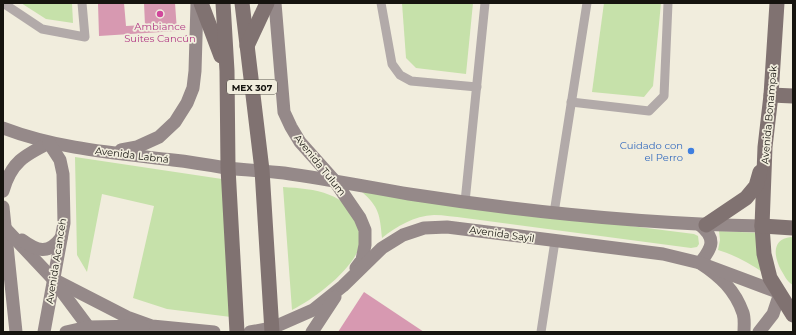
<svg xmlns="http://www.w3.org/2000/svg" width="796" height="335" font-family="Montserrat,sans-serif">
  <rect width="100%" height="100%" fill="#f1eddd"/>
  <g fill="#c6e1aa">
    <path d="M21,3H72L73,23L46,19Z"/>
    <path d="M402,3H473L466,74L416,68L406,58Z"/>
    <path d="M604,3H661L653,86L644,97L592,92Z"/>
    <path d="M75,157L222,179L231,317L167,309L133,298L154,206L102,194L87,272L77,255Z"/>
    <path d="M283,187C315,189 349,192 358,227C359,234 362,242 359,248C350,272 314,299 292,310Z"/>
    <path d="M362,192L694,234L698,236L699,244L697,247L691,248L465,218C455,217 444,215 434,215C414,216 397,226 382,238C380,215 379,207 362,192Z"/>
    <path d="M719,231L761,233L764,273C749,263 735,255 718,250L720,240Z"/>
    <path d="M791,237L793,238V285C786,281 785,276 781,270C774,257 771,239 791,237Z"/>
  </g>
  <g fill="#d799b1">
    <path d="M98,3H124L126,26L145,25L144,3H175L177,31L99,36Z"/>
    <path d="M364,292L424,332H338Z"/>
  </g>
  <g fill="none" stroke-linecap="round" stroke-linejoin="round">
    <g stroke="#b2aaa9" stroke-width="9">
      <path d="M3,3L42,29L85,37L82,3"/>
      <path d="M381,3L392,64L400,75L411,81L477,87"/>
      <path d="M571,102L649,111L664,96L668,3"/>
      <path d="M465,202L485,3"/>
      <path d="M554,213L587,3"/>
      <path d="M541,332L555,241"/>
    </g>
    <g stroke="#958989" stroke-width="13">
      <path d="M275,3L284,112L291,127L300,142L334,180L360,218L365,230V245L362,260L356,268"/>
      <path d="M3,128C58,149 115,153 173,160C191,162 209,165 226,168C245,170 265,171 284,173C326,179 368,187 409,194C526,212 645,224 762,226"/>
      <path d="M121,150L137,147L159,137L175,122L187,103L193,88L195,71L197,3"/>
      <path d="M3,191C11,162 25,155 49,143"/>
      <path d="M3,207L16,332"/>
      <path d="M700,225C717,239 712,248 700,263C720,276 735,290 743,313C745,319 744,326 744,332"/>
      <path d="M3,226L53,279L127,317L152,326L214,332"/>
      <path d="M22,240C37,251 48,255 61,238"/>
      <path d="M54,281L92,332"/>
      <path d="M44,332L64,223L63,174L60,160L49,143"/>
      <path d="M66,332L88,327L144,326"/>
      <path d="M250,332L272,328L313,310L343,286L382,248L403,235L424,228L447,227L663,254L700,263L780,293L773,314L759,332"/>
      <path d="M312,332L335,297"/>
    </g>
    <g stroke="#807271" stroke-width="15">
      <path d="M201,3L221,56"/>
      <path d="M223,3L227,71L228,168L237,332"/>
      <path d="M242,3L262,170L272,332"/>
      <path d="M777,3L771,95L765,147L762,226L764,254L770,278L793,315"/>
      <path d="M247,46L267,3"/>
      <path d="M771,95L793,96"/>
      <path d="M706,225L746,198L756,186L760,172"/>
      <path d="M762,226L793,228"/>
    </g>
  </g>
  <circle fill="#d1479c" stroke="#f1eddd" stroke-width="1.5" cx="160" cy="14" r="4"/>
  <circle fill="#3f7fe0" stroke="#f1eddd" stroke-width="1.5" cx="691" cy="151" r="4"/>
  <g text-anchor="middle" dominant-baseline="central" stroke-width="3.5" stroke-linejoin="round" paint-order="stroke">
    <rect fill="#f1eddd" stroke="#58554d" stroke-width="1" x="227" y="80" width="50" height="14" rx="3"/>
    <g font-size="9" font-weight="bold" fill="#16140f">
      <text x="252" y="87">MEX 307</text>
    </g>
    <g font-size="10" fill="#b23c85" stroke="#f1eddd">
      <text x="160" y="26">Ambiance<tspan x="160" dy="12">Suites Cancún</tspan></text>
    </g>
    <g font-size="10" fill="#16140f" stroke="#f1eddd">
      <text transform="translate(769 115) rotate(-85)">Avenida Bonampak</text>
      <text transform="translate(132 155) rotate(7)">Avenida Labná</text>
      <text transform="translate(320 165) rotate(51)">Avenida Tulum</text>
      <text transform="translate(502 234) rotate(8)">Avenida Sayil</text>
      <text transform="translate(56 261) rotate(-81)">Avenida Acanceh</text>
    </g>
    <g font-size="10" fill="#366cbe" stroke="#f1eddd" text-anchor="end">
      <text x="683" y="145">Cuidado con<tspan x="683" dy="12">el Perro</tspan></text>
    </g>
  </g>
  <rect width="796" height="335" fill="none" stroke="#16140f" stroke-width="8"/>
</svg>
